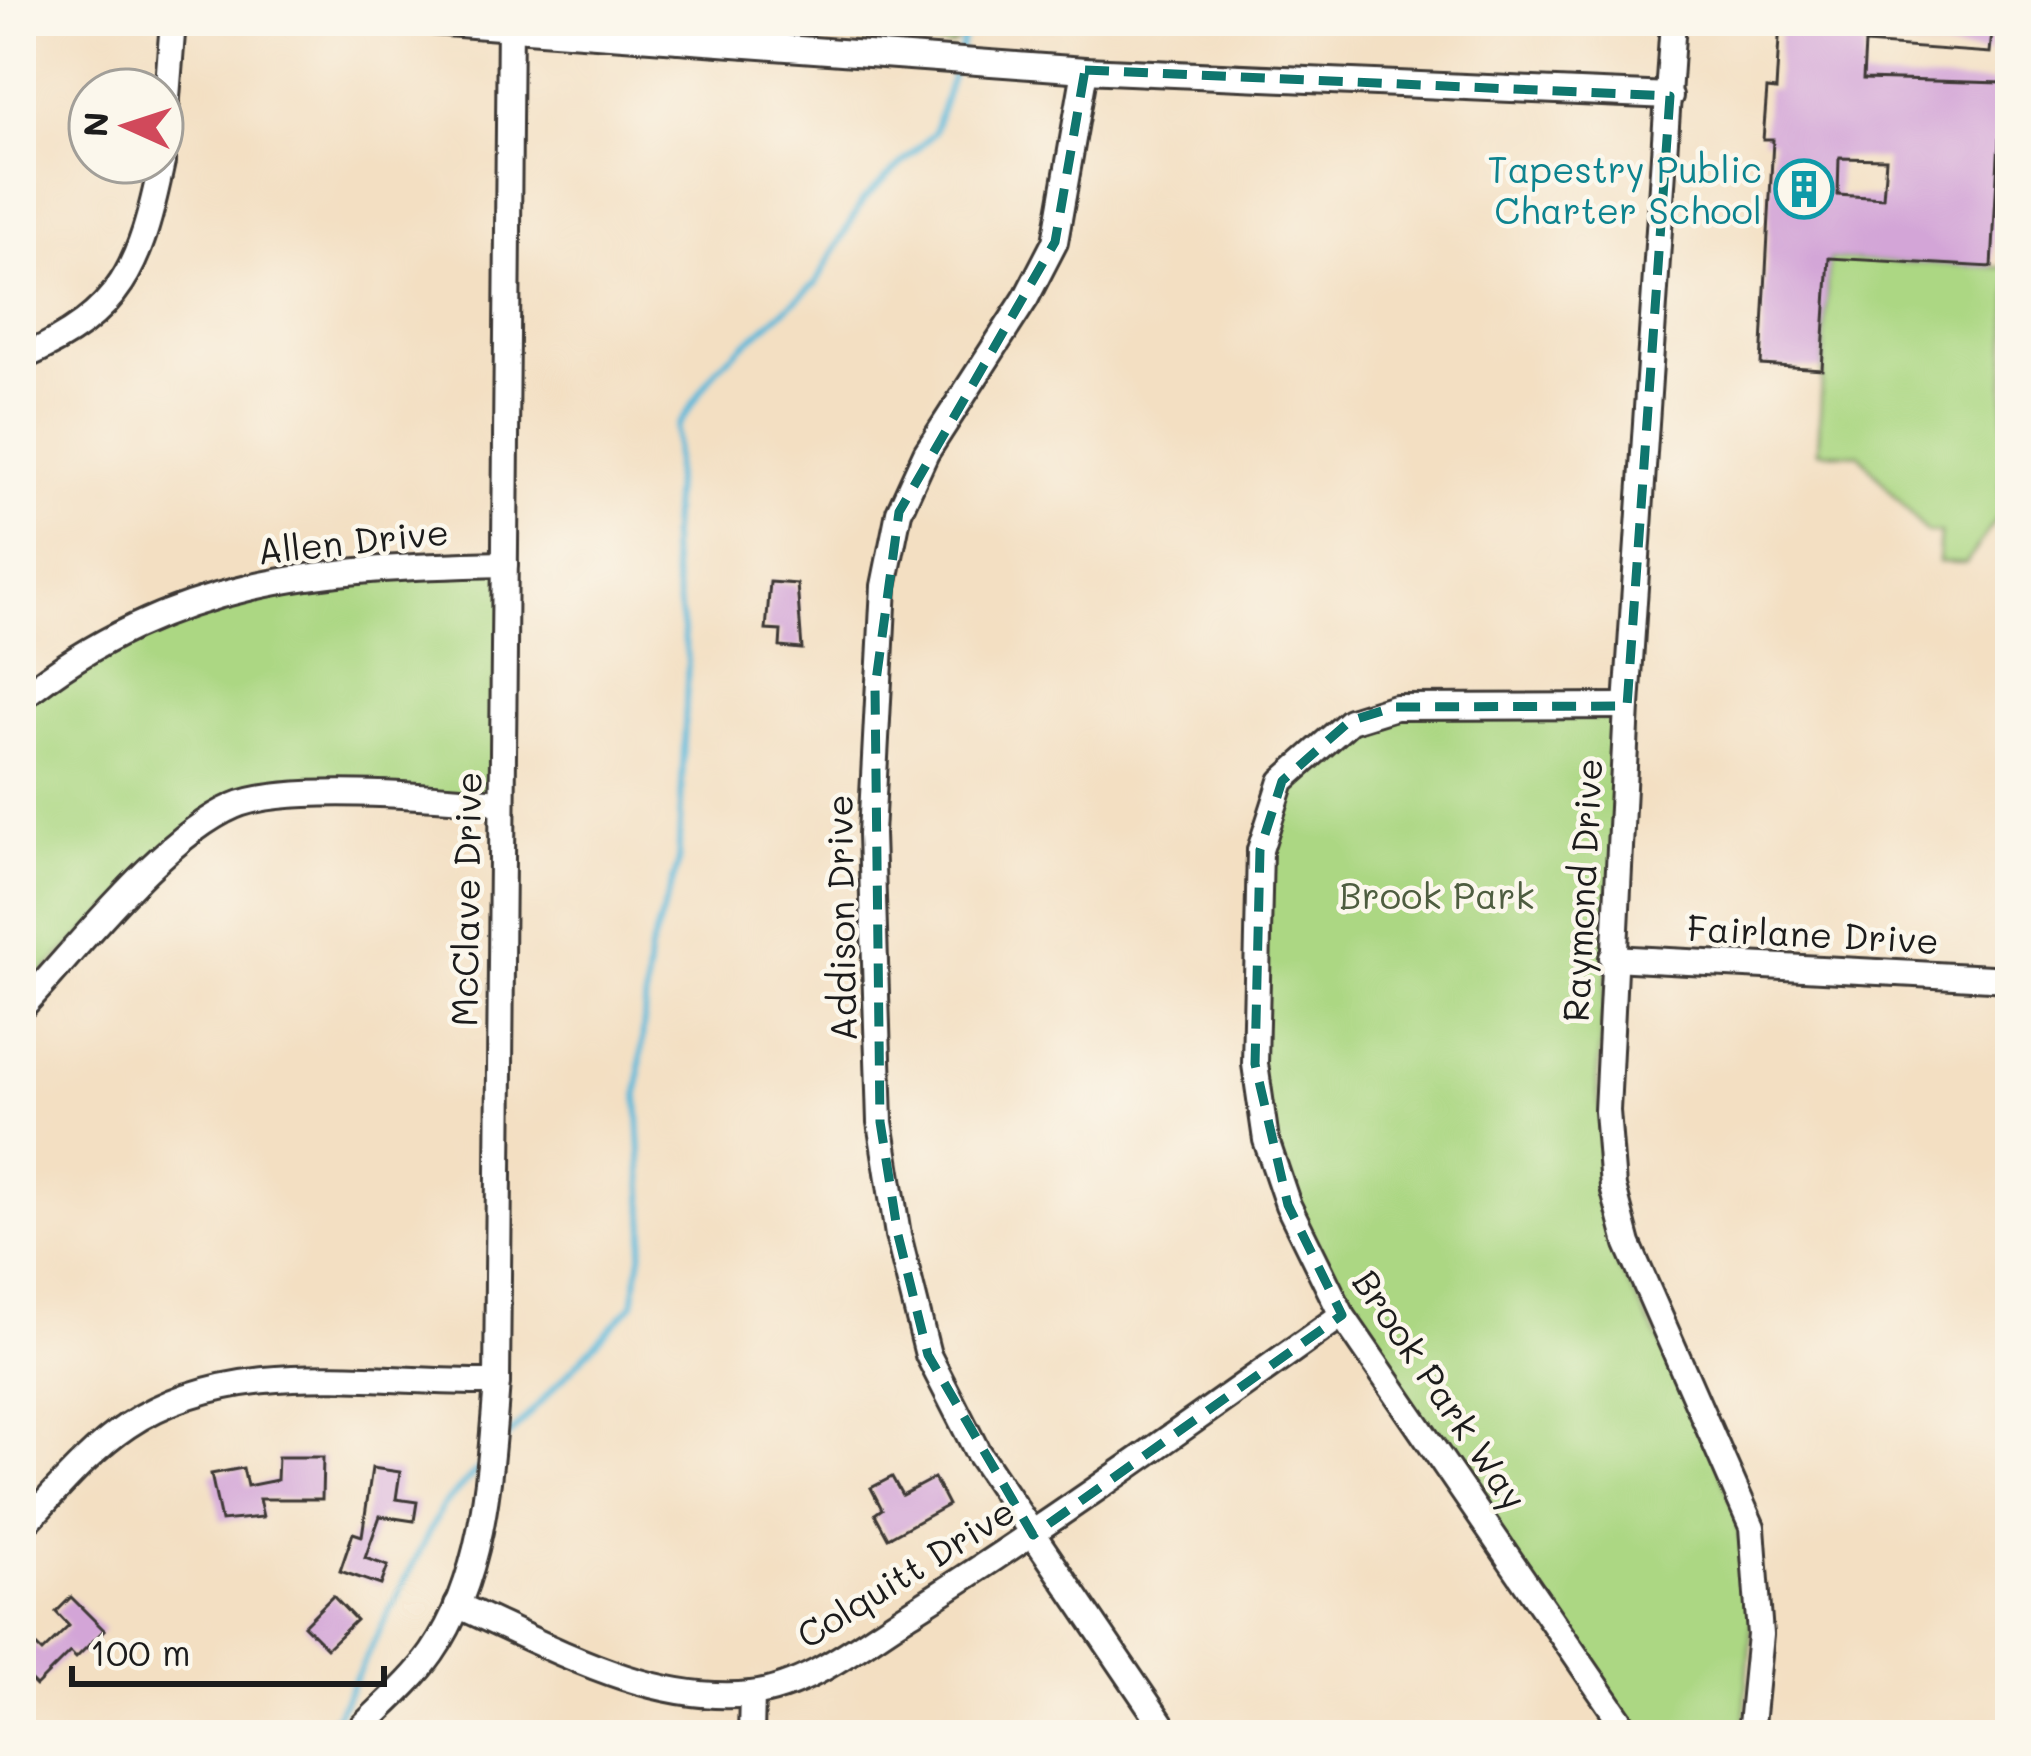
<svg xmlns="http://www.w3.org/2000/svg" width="2031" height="1756" font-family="Mali,sans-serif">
  <rect width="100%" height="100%" fill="#fbf7ec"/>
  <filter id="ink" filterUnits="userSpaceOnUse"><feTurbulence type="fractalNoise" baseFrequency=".00833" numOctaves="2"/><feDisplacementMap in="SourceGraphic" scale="24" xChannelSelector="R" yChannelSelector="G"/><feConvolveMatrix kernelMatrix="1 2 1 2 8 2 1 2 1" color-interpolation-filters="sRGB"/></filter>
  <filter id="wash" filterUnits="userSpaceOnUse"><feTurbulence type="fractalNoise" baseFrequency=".004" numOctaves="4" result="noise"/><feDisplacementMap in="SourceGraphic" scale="48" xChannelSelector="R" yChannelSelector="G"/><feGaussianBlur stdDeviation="2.7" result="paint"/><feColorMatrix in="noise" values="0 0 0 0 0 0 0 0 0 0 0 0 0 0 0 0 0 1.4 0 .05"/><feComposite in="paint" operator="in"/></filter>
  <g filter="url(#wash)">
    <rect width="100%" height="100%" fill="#f3dfc2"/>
    <g fill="#acd783" stroke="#647a50" stroke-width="3">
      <path d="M965,21L961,38L951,46L810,38L798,33L793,22Z"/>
      <path d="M1829,258L2010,268L2000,513L1966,563L1938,562L1940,533L1926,532L1859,454L1818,451Z"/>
      <path d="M508,560L501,796H283L205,821L21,992V696L187,604Z"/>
      <path d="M1431,707L1632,709L1597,1082L1618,1266L1687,1390L1735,1511L1753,1607L1743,1735H1630L1409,1406L1282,1195L1254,1064L1264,821L1326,740Z"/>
    </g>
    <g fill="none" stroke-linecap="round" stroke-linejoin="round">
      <g stroke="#5bb8d9" stroke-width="6">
        <path d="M959,55L969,21"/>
        <path d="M501,1444L633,1304L645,1232L638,1095L649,953L678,865L688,661L670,550L677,427L717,368L816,283L863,200L934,133L955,67"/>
        <path d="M304,1735L337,1715L442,1507L480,1467"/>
      </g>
    </g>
    <g id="blocks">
      <g fill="#d3a5d7" fill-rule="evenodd">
        <path d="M1780,21H1993L1990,53L1865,44L1863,79L2002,83L1992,267L1829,258L1822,369L1761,365L1773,140H1763L1767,89L1776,90ZM1839,158L1886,159L1883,198L1838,195Z"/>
        <path d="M770,582L797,584L802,649L780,647L781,631L766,630Z"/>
        <path d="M278,1457H323L322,1499H259L263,1517L221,1521L211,1474L243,1468L247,1486L277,1480Z"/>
        <path d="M372,1468L400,1472L396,1499L417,1502L414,1521L380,1516L365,1558L388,1566L381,1585L340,1571L353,1533L362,1536Z"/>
        <path d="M892,1477L902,1495L934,1478L948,1505L888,1538L875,1514L882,1509L871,1488Z"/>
        <path d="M333,1596L356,1620L327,1648L304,1625Z"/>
        <path d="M71,1597L104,1630L76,1658L70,1652L36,1686L21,1671V1631L42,1652L69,1626L56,1612Z"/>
      </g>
    </g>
  </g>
  <g filter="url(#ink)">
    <use href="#blocks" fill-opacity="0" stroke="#3c3935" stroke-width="3"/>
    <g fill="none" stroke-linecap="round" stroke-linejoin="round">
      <g stroke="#3c3935" stroke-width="30">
        <g id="minor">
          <path d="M418,21L679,40L719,21"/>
          <path d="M1673,21L1627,706L1607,1111L1613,1187L1628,1244L1752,1527L1760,1635L1750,1735"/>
          <path d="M679,40L1085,70L1670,96"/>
          <path d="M1085,70L1055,242L1026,298L926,453L899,512L884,586L871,834L880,1122L898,1235L928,1355L978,1453L1169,1735"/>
          <path d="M162,161L173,21"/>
          <path d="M21,358C123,313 140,267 162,162"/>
          <path d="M21,698C171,578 321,568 505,564"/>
          <path d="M1627,706L1395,707L1350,721L1282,781L1260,850L1255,1064L1266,1140L1288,1205L1342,1315L1630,1735"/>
          <path d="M1612,958L2010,979"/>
          <path d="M21,1008C77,949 162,837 234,806C286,783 441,797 501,802"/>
          <path d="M21,1528C54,1494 87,1453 127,1426C235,1353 376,1384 497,1382"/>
          <path d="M457,1605C547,1645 649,1705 751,1694C810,1687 864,1641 913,1611C1060,1518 1200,1416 1342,1315"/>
          <path d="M354,1735C379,1709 411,1683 432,1653C485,1576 490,1471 497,1382L510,21"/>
          <path d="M751,1735L752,1694"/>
        </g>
      </g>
      <use href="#minor" stroke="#fff" stroke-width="24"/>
    </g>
  </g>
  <path fill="none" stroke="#0f766e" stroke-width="9" stroke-dasharray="24 15" stroke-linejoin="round" d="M1085,70L1670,96L1627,706L1395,707L1350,721L1282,781L1260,850L1255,1064L1288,1205L1342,1315L1033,1535L928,1355L898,1235L880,1122L875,688L899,512L1055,242Z"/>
  <defs>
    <g id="building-ring" transform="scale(3)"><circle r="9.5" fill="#fbf7ec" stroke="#0f9aa8" stroke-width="1.5"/><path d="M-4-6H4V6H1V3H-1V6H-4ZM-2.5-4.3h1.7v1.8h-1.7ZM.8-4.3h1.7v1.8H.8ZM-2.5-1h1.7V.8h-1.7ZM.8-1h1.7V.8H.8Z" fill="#0f9aa8"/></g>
  </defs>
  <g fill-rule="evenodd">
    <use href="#building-ring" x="1804" y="189"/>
  </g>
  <g text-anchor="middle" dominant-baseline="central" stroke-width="9" stroke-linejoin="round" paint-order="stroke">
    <g font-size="36" fill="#0d838f" stroke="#fbf7ec" text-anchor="end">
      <text x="1762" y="168">Tapestry Public<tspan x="1762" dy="41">Charter School</tspan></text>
    </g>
    <g font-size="36" fill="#1c1c1c" stroke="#fbf7ec">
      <text transform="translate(353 540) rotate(-6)">Allen Drive</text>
      <text transform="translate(1581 890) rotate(-87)">Raymond Drive</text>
      <text transform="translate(465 899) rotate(-89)">McClave Drive</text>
      <text transform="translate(840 918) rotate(-91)">Addison Drive</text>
      <text transform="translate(1813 933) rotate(3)">Fairlane Drive</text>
      <text transform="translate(1441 1389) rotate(56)">Brook Park Way</text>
      <text transform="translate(905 1572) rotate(-32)">Colquitt Drive</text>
    </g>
    <g font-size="36" fill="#4e5d40" stroke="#fbf7ec">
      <text x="1437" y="894">Brook Park</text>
    </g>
  </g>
  <rect width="2031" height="1756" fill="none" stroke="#fbf7ec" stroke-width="72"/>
  <g transform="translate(126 126) rotate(273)"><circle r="57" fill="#fbf7ec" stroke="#a29f99" stroke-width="3"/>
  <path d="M0-9L21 45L0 30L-21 45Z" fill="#d1495b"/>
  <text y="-18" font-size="33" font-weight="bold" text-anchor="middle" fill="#1c1c1c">N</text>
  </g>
  <path d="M72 1666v18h312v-18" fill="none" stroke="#1c1c1c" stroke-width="6"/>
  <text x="90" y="1666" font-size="36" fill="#1c1c1c" stroke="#fbf7ec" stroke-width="9" paint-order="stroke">100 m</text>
</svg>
